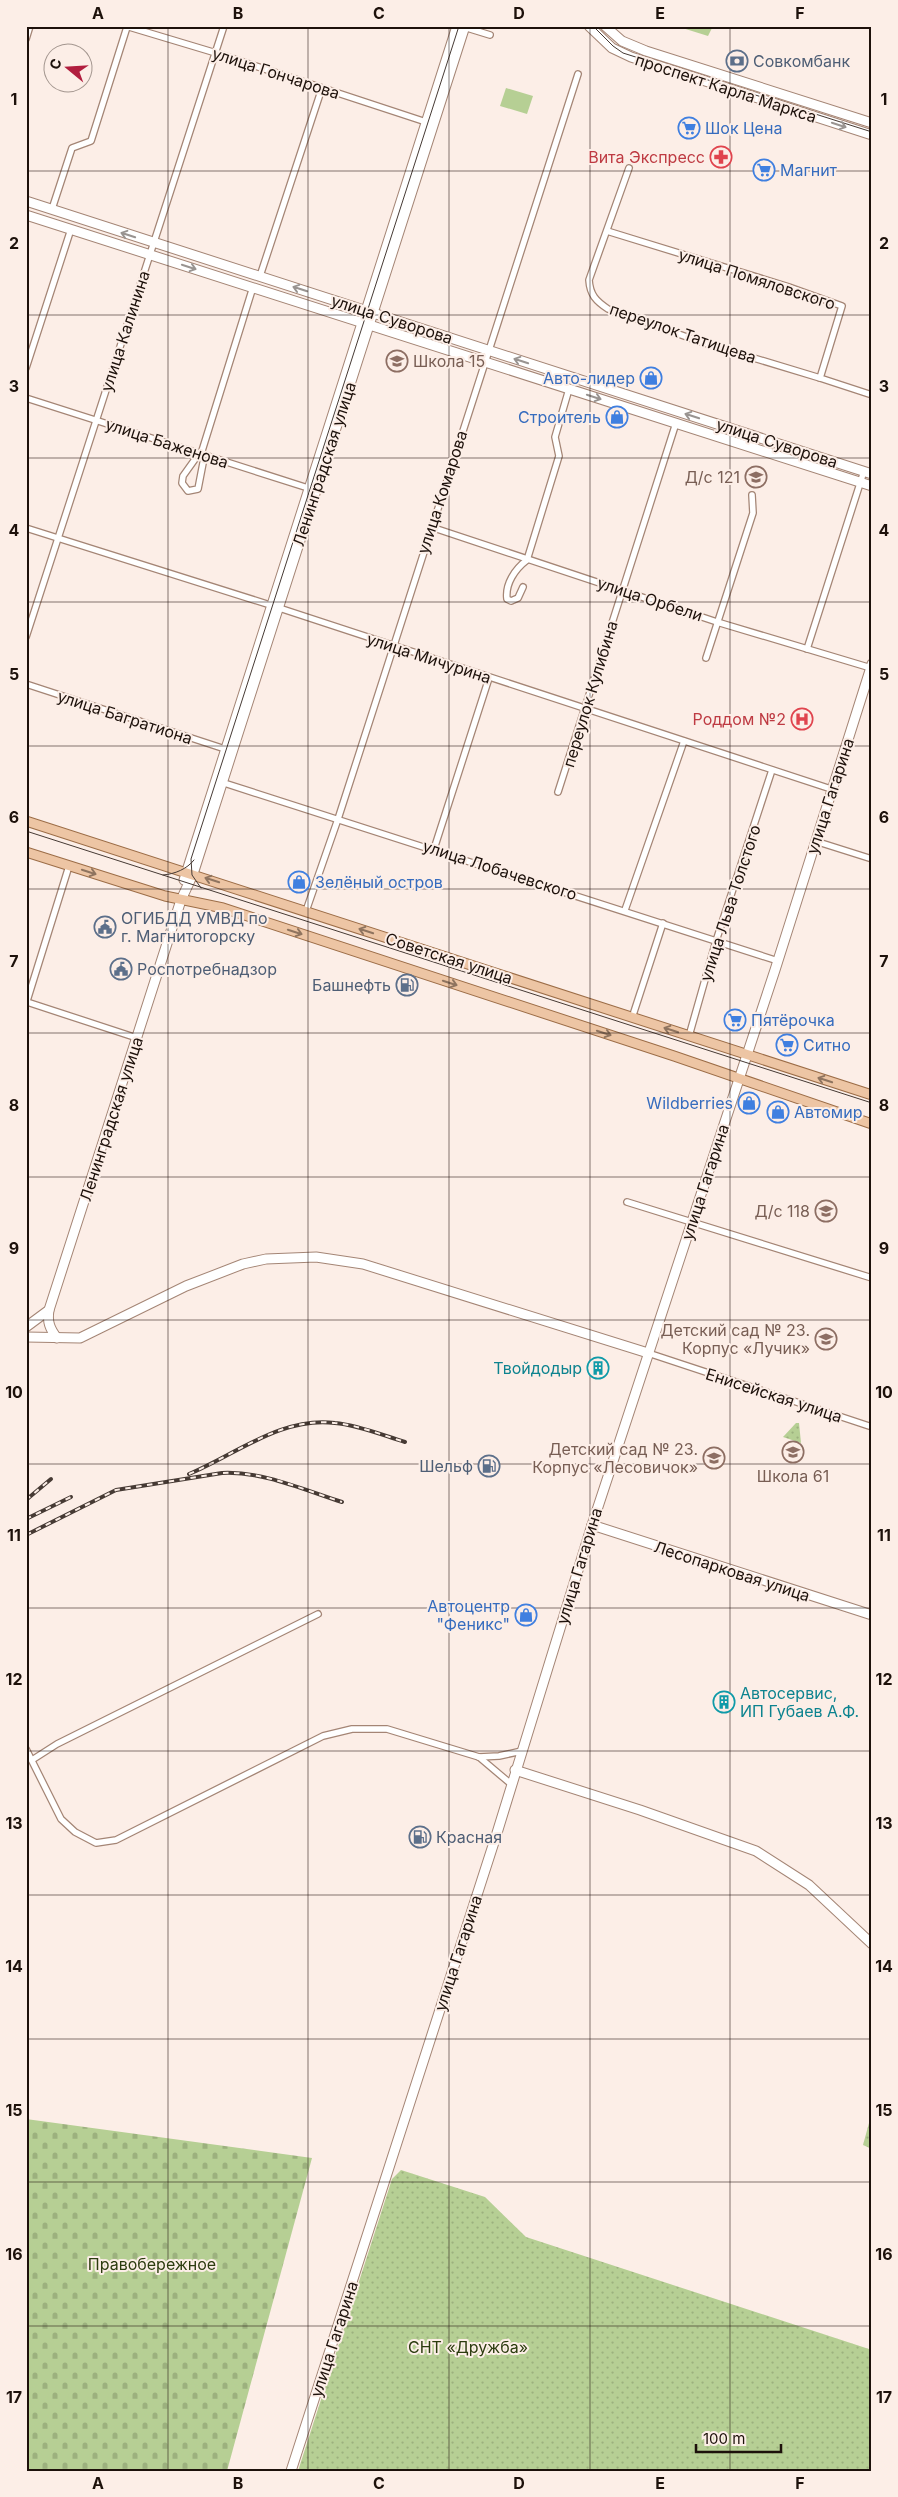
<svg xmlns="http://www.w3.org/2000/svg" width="898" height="2497" font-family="Inter,sans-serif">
  <defs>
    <pattern id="grass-dots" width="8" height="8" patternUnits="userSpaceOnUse" patternTransform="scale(1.25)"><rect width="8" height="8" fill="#b6cf94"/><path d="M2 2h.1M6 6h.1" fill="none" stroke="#9cb17e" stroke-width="1.8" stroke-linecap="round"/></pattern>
    <pattern id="cemetery-stones" width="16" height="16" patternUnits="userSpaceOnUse" patternTransform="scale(1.25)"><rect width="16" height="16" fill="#b6cf94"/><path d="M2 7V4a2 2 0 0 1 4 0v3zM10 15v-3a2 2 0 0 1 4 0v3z" fill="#9cb17e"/></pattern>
  </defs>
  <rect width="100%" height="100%" fill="#fceee7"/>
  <g fill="url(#grass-dots)">
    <path d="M796,1423H799L801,1443L783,1437Z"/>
    <path d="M872,2112V2149L863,2145Z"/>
    <path d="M401,2170L485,2197L526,2237L872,2350V2471H298L392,2179Z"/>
  </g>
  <path fill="url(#cemetery-stones)" d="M26,2119L312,2158L227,2471H26Z"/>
  <g fill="#b6cf94">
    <path d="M676,26H713L708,36Z"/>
    <path d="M506,88L533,96L527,114L500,106Z"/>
  </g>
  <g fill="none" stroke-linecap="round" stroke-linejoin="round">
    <g stroke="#a48575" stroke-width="8">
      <g id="street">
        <path d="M126,26L216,53L426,122"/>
        <path d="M464,27L490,35"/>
        <path d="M26,39L30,26"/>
        <path d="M629,168L589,280C590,295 596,301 608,309L701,342L820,378"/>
        <path d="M52,209L72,148L91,141L127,27"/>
        <path d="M607,231L789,287L842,306L820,378L872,395"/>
        <path d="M260,276L322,88"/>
        <path d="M26,368L71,229"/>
        <path d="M26,398L308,488"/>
        <path d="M201,454L204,458L198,489L188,491L182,483L183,476L198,455L201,454L253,287"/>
        <path d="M431,527L717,622L871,668"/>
        <path d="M26,528L267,604L831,789"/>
        <path d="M523,587L518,598L511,601L507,599C505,584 515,569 527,560L559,456L555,437L569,389"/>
        <path d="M26,637L224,26"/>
        <path d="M807,649L864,471"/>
        <path d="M706,658L753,513L752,495"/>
        <path d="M26,684L225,749"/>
        <path d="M221,782L778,961"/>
        <path d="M558,792L676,423"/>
        <path d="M815,841L872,859"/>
        <path d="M434,849L489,678"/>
        <path d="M625,910L684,741"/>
        <path d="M306,911L338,819L578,74"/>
        <path d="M27,1002L137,1038"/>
        <path d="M26,1004L69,866"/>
        <path d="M632,1018L663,923"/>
        <path d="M689,1036L716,941L772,770"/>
        <path d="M627,1202L872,1278"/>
        <path d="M648,1353L872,1427"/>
        <path d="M26,1749L61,1819L75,1832L96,1843L116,1840L323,1736L352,1729H387L479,1757L511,1784"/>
        <path d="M479,1757L499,1756L522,1751"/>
        <path d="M32,1760L57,1744L318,1614"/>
      </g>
    </g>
    <g stroke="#a48575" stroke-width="11">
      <g id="secondary">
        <path d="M589,26L612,48L631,57L872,135"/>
        <path d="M605,26L622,41L646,51L872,123"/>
        <path d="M26,201L872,474"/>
        <path d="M26,215L872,486"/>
        <path d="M184,880L457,26"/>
        <path d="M49,1310C47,1322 50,1329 57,1338"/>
        <path d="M26,1327L49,1310L181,900L193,874L465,26"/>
        <path d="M26,1337L80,1338L186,1286L243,1264L266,1259L316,1257L363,1264L648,1353"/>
        <path d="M592,1525L872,1615"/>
        <path d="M515,1770L640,1810L756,1851L809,1885L872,1944"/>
        <path d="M291,2471L497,1833L592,1525L775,970L872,664"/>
      </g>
    </g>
    <g stroke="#9c6d47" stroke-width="11">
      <g id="primary">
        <path d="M26,821L872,1095"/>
        <path d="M26,852L165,896L223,908L674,1056L872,1124"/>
      </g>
    </g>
    <use href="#street" stroke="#fff" stroke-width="5.5"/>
    <use href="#secondary" stroke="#fff" stroke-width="9"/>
    <use href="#primary" stroke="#edc5a4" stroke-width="9"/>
    <g stroke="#463a34" stroke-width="1">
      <path d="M593,26L613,46L623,53L872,132"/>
      <path d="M26,831L872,1103"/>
      <path d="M163,875C175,874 187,869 194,860"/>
      <path d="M201,888L192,875L191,859L459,26"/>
    </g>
    <g stroke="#463a34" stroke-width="4">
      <g id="rail">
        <path d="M189,1474C235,1455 282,1416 335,1423C358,1425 382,1435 405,1442"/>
        <path d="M26,1500L51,1479"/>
        <path d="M26,1519L71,1497"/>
        <path d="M26,1535L116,1490L222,1473C263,1471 304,1490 342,1502"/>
      </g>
    </g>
    <use href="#rail" stroke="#fceee7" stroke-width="2" stroke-dasharray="5.5" stroke-linecap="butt"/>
  </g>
  <defs><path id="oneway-shaft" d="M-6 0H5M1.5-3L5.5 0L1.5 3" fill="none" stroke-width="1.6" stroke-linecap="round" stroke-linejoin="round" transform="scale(1.25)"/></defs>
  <g stroke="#999491">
    <use href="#oneway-shaft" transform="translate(839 125) rotate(18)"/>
    <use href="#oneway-shaft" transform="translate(128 235) rotate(-162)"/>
    <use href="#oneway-shaft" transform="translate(189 267) rotate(18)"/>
    <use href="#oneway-shaft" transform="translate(300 289) rotate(-162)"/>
    <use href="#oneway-shaft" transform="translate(521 361) rotate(-162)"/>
    <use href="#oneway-shaft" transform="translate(594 397) rotate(18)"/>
    <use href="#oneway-shaft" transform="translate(692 416) rotate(-162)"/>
  </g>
  <g stroke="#8f745f">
    <use href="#oneway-shaft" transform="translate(89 872) rotate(18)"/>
    <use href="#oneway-shaft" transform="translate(212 880) rotate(-162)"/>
    <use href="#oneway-shaft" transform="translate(366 931) rotate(-162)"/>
    <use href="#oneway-shaft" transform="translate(295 932) rotate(18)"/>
    <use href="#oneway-shaft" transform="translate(450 983) rotate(18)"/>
    <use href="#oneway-shaft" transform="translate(671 1030) rotate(-162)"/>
    <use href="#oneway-shaft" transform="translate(604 1033) rotate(18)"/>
    <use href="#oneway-shaft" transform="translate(825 1080) rotate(-162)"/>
  </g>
  <path fill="none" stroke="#1d110b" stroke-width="1" stroke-opacity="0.55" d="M168,26V2471M308,26V2471M449,26V2471M590,26V2471M730,26V2471M26,171H872M26,315H872M26,458H872M26,602H872M26,746H872M26,889H872M26,1033H872M26,1177H872M26,1320H872M26,1464H872M26,1608H872M26,1751H872M26,1895H872M26,2039H872M26,2182H872M26,2326H872"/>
  <defs>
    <g id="bank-ring" transform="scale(1.125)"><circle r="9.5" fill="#fceee7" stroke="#5c6f8a" stroke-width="1.5"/><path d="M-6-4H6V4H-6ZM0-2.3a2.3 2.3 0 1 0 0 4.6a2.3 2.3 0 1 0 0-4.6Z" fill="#5c6f8a"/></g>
    <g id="supermarket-ring" transform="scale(1.125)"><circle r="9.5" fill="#fceee7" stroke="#3f7fe0" stroke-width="1.5"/><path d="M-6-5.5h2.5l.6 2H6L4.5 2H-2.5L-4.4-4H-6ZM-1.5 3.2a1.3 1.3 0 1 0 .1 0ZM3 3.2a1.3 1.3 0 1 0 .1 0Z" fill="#3f7fe0"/></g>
    <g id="pharmacy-ring" transform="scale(1.125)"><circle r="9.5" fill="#fceee7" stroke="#e0444e" stroke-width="1.5"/><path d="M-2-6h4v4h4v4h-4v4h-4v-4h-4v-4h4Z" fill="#e0444e"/></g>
    <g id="school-ring" transform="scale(1.125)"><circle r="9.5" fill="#fceee7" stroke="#8d6e63" stroke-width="1.5"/><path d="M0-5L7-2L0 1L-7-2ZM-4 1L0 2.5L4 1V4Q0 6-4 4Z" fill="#8d6e63"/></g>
    <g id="shop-ring" transform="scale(1.125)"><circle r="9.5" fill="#fceee7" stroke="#3f7fe0" stroke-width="1.5"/><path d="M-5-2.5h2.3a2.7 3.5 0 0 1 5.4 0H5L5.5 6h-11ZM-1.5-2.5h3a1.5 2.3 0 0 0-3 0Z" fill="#3f7fe0"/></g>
    <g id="hospital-ring" transform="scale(1.125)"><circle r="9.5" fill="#fceee7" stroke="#e0444e" stroke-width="1.5"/><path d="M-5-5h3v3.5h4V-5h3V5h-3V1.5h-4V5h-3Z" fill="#e0444e"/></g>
    <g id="civic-ring" transform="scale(1.125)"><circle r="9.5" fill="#fceee7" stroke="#5c6f8a" stroke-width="1.5"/><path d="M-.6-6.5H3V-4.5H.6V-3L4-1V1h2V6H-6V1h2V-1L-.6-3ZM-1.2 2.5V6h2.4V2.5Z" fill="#5c6f8a"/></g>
    <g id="fuel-ring" transform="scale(1.125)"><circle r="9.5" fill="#fceee7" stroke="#5c6f8a" stroke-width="1.5"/><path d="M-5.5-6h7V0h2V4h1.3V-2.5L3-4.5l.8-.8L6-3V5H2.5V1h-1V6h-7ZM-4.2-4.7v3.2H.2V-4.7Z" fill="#5c6f8a"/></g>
    <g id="building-ring" transform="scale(1.125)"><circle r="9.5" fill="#fceee7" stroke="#0f9aa8" stroke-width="1.5"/><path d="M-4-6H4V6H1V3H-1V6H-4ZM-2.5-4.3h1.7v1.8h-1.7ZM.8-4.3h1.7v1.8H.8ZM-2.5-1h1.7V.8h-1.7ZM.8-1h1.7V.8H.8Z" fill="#0f9aa8"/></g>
  </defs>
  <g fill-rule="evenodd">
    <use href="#bank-ring" x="737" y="61"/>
    <use href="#supermarket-ring" x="689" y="128"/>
    <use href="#pharmacy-ring" x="721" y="157"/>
    <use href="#supermarket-ring" x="764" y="170"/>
    <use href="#school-ring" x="397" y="361"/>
    <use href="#shop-ring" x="651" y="378"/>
    <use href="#shop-ring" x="617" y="417"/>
    <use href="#school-ring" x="756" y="477"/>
    <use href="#hospital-ring" x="802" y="719"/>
    <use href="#shop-ring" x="299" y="882"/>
    <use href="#civic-ring" x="105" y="927"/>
    <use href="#civic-ring" x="121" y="969"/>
    <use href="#fuel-ring" x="407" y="985"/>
    <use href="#supermarket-ring" x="735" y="1020"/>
    <use href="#supermarket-ring" x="787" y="1045"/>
    <use href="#shop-ring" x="749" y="1103"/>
    <use href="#shop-ring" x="778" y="1112"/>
    <use href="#school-ring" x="826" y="1211"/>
    <use href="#school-ring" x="826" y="1339"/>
    <use href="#building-ring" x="598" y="1368"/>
    <use href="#school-ring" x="793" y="1452"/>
    <use href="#school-ring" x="714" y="1458"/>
    <use href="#fuel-ring" x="489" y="1466"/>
    <use href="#shop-ring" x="526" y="1615"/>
    <use href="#building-ring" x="724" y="1702"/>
    <use href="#fuel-ring" x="420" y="1837"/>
  </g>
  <g text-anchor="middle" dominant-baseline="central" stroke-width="4" stroke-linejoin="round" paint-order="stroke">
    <g font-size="16" fill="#4e5e75" stroke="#fceee7" text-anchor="start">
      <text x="753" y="61">Совкомбанк</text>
      <text x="121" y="918">ОГИБДД УМВД по<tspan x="121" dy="18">г. Магнитогорску</tspan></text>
      <text x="137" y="969">Роспотребнадзор</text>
      <text x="391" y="985" text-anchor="end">Башнефть</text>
      <text x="473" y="1466" text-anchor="end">Шельф</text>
      <text x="436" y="1837">Красная</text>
    </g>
    <g font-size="16" fill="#1d110b" stroke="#fceee7">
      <text transform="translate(276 73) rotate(18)">улица Гончарова</text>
      <text transform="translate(726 88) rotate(18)">проспект Карла Маркса</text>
      <text transform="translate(757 279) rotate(18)">улица Помяловского</text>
      <text transform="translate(392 319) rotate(18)">улица Суворова</text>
      <text transform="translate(125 331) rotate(-72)">улица Калинина</text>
      <text transform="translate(683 333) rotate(19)">переулок Татищева</text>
      <text transform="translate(167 443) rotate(18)">улица Баженова</text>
      <text transform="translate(777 443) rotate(18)">улица Суворова</text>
      <text transform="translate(324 464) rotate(-72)">Ленинградская улица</text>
      <text transform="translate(442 492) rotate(-72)">улица Комарова</text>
      <text transform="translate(650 599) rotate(18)">улица Орбели</text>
      <text transform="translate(429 658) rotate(18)">улица Мичурина</text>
      <text transform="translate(590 694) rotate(-73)">переулок Кулибина</text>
      <text transform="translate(125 717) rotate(18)">улица Багратиона</text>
      <text transform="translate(830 796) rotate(-72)">улица Гагарина</text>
      <text transform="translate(500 870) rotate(18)">улица Лобачевского</text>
      <text transform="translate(730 903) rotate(-72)">улица Льва Толстого</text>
      <text transform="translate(449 958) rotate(18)">Советская улица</text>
      <text transform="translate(111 1119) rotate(-72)">Ленинградская улица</text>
      <text transform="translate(705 1182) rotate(-72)">улица Гагарина</text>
      <text transform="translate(774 1395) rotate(18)">Енисейская улица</text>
      <text transform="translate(579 1566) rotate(-73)">улица Гагарина</text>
      <text transform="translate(732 1571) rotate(18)">Лесопарковая улица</text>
      <text transform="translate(458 1953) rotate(-72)">улица Гагарина</text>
      <text transform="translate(334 2339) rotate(-72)">улица Гагарина</text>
    </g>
    <g font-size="16" fill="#366cbe" stroke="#fceee7" text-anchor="start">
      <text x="705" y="128">Шок Цена</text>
      <text x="780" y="170">Магнит</text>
      <text x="635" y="378" text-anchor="end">Авто-лидер</text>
      <text x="601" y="417" text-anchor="end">Строитель</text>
      <text x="315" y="882">Зелёный остров</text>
      <text x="751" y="1020">Пятёрочка</text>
      <text x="803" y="1045">Ситно</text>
      <text x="733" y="1103" text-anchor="end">Wildberries</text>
      <text x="794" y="1112">Автомир</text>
      <text x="510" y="1606" text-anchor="end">Автоцентр<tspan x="510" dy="18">"Феникс"</tspan></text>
    </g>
    <g font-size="16" fill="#be3a42" stroke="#fceee7" text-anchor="end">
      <text x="705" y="157">Вита Экспресс</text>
      <text x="786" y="719">Роддом №2</text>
    </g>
    <g font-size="16" fill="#785e54" stroke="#fceee7" text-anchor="end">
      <text x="413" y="361" text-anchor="start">Школа 15</text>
      <text x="740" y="477">Д/с 121</text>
      <text x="810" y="1211">Д/с 118</text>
      <text x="810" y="1330">Детский сад № 23.<tspan x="810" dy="18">Корпус «Лучик»</tspan></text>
      <text x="698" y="1449">Детский сад № 23.<tspan x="698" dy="18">Корпус «Лесовичок»</tspan></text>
      <text x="793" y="1476" text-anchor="middle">Школа 61</text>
    </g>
    <g font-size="16" fill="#0d838f" stroke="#fceee7" text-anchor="end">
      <text x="582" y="1368">Твойдодыр</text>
      <text x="740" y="1693" text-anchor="start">Автосервис,<tspan x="740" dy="18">ИП Губаев А.Ф.</tspan></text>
    </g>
    <g font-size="16" fill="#2c3c0f" stroke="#fceee7">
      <text x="152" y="2264">Правобережное</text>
      <text x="468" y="2347">СНТ «Дружба»</text>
    </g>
  </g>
  <rect width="898" height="2497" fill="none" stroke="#fceee7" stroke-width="55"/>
  <g transform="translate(68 68) rotate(288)"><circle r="24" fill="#fceee7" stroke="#a3968f"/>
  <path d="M0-4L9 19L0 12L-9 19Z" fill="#b11e3e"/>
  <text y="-8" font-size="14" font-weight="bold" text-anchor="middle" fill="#1d110b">С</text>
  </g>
  <path d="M696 2444v8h85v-8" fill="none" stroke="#1d110b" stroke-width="2.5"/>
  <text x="703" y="2444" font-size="15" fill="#1d110b" stroke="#fceee7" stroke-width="4" paint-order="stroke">100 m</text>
  <rect x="28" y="28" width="842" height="2442" fill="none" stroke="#1d110b" stroke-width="2"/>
  <g font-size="16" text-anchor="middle" font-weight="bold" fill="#1d110b">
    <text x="98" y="19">A</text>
    <text x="238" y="19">B</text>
    <text x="379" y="19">C</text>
    <text x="519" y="19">D</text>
    <text x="660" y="19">E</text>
    <text x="800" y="19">F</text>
    <text x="14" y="105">1</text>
    <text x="884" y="105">1</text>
    <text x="14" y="249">2</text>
    <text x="884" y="249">2</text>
    <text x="14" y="392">3</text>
    <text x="884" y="392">3</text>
    <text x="14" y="536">4</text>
    <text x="884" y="536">4</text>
    <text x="14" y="680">5</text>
    <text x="884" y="680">5</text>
    <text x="14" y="823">6</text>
    <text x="884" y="823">6</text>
    <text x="14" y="967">7</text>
    <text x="884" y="967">7</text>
    <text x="14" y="1111">8</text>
    <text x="884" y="1111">8</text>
    <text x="14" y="1254">9</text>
    <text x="884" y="1254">9</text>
    <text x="14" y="1398">10</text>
    <text x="884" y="1398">10</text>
    <text x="14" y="1541">11</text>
    <text x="884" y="1541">11</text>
    <text x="14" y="1685">12</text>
    <text x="884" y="1685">12</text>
    <text x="14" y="1829">13</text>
    <text x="884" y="1829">13</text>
    <text x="14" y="1972">14</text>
    <text x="884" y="1972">14</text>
    <text x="14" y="2116">15</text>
    <text x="884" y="2116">15</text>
    <text x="14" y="2260">16</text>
    <text x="884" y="2260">16</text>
    <text x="14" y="2403">17</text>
    <text x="884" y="2403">17</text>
    <text x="98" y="2489">A</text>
    <text x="238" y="2489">B</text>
    <text x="379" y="2489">C</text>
    <text x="519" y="2489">D</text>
    <text x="660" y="2489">E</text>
    <text x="800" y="2489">F</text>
  </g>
</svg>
